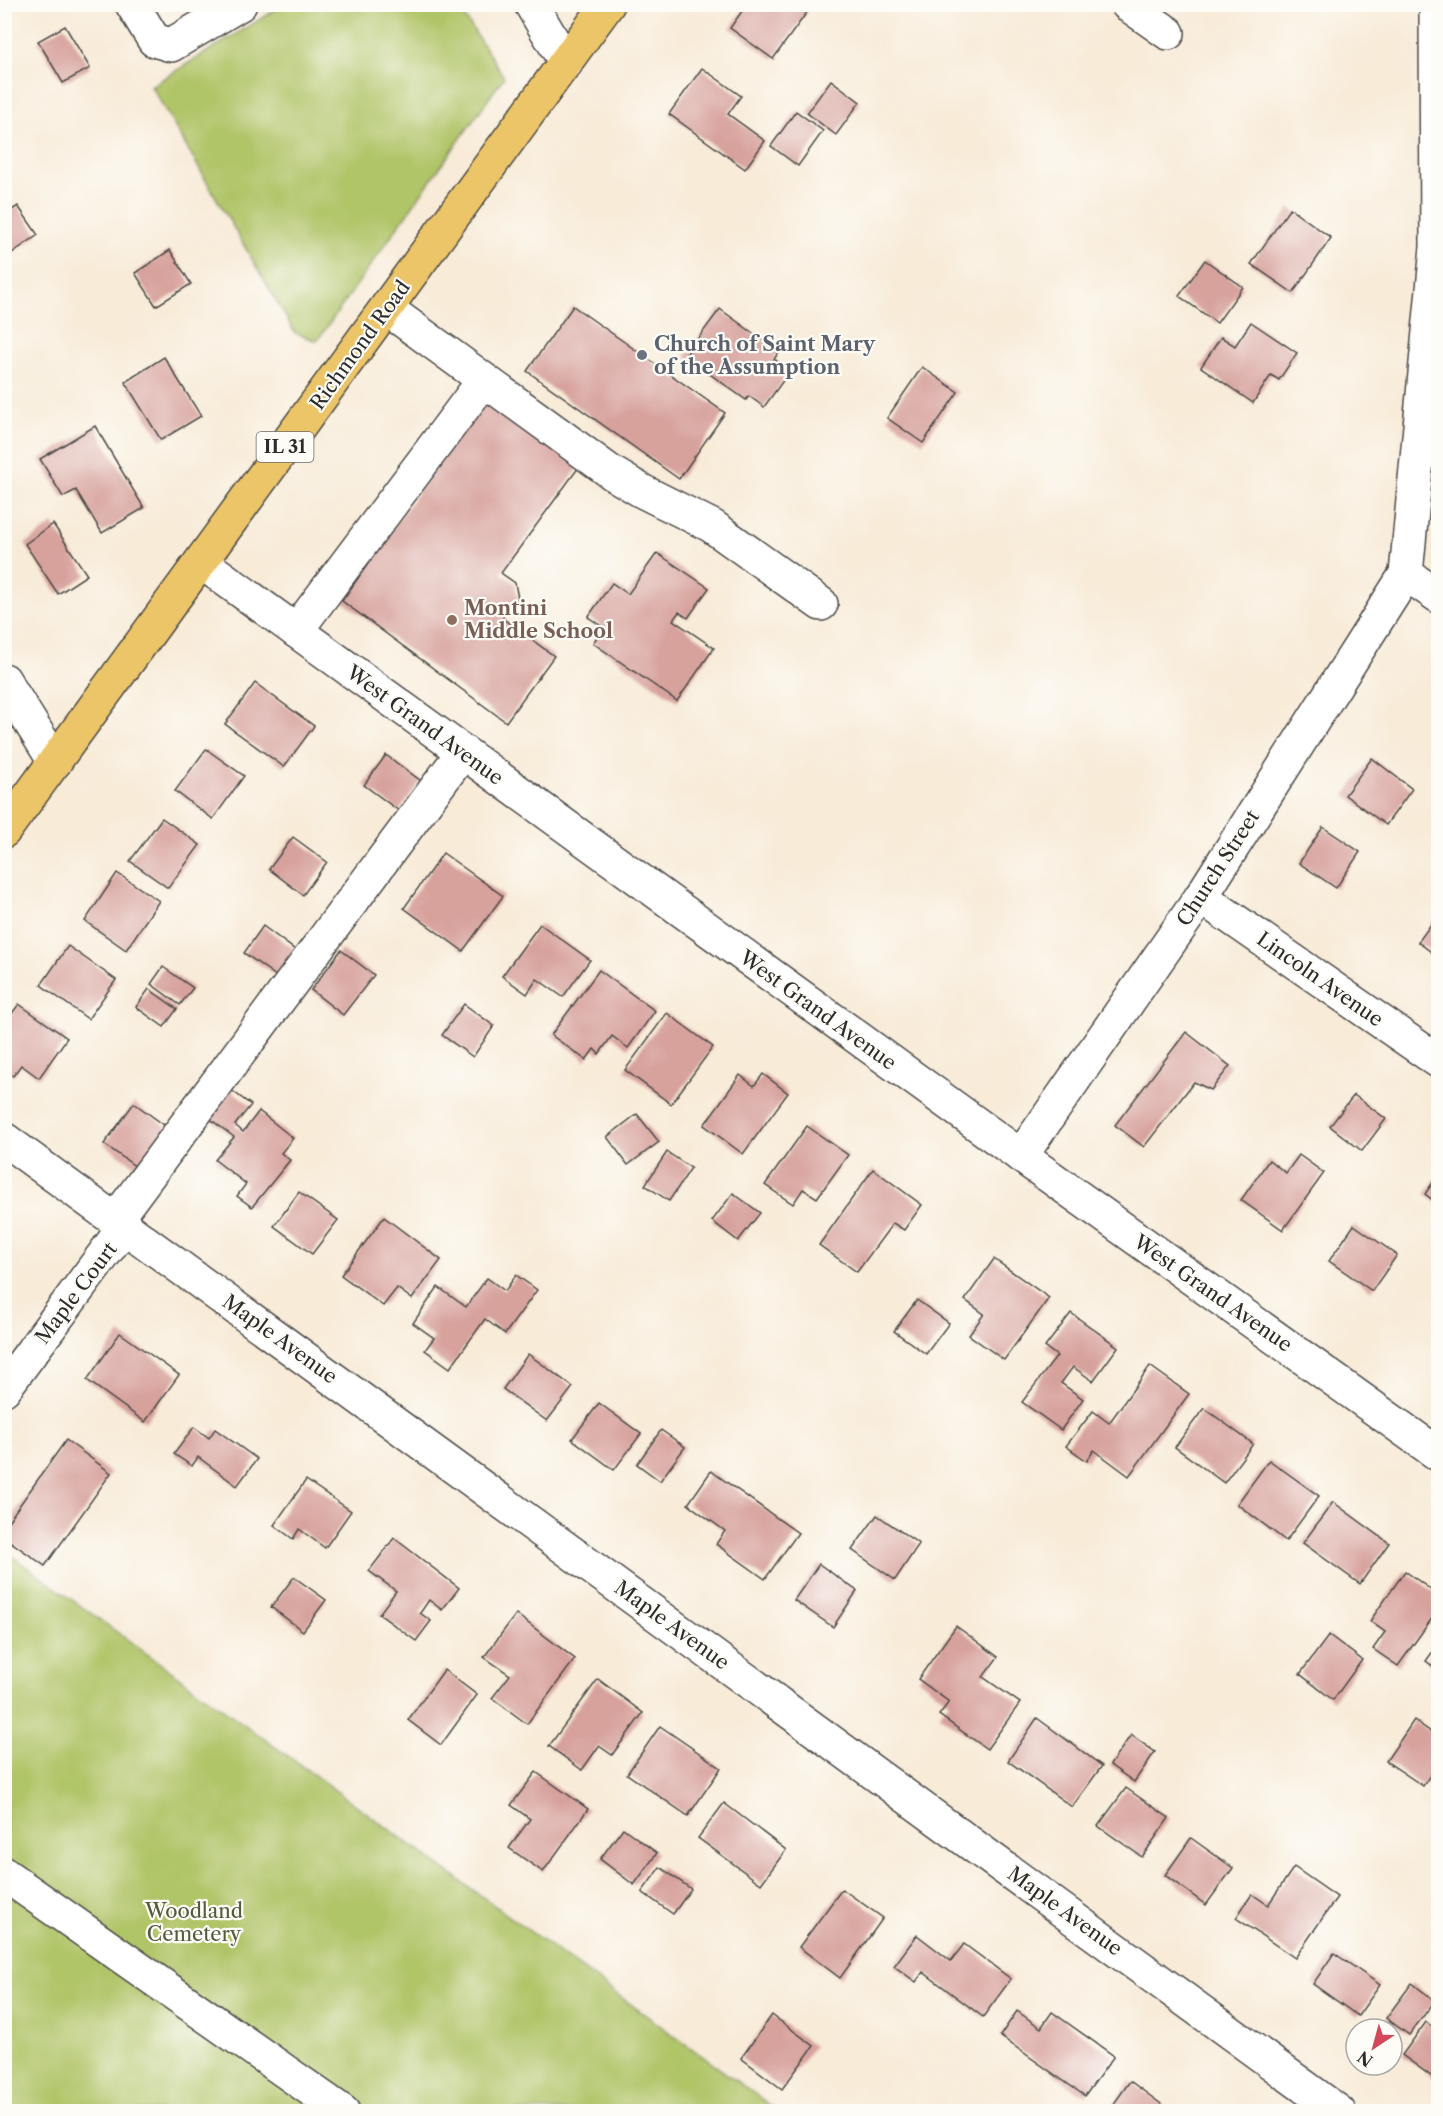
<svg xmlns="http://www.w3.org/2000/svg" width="1443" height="2116" font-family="'Libre Caslon Text',serif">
  <rect width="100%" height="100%" fill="#fdfcf7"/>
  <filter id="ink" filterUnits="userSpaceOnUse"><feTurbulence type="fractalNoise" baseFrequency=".0167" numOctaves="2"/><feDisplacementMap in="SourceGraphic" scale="12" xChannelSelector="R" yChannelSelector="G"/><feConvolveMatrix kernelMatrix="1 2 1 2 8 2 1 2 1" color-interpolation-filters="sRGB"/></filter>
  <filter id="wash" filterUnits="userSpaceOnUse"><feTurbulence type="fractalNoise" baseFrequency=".008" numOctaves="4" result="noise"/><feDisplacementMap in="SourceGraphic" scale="24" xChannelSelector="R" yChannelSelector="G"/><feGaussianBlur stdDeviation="1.35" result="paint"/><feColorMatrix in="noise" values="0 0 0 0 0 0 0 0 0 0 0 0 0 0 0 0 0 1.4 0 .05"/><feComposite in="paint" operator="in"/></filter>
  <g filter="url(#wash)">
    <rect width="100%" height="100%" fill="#f8ebd8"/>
    <g fill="#b0c468" stroke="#6e784a" stroke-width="1.5">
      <path d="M285,4L457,5L504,77L317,341L295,333L151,86Z"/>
      <path d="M5,1551L778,2111H5Z"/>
    </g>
    <g id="blocks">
      <g fill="#d7a19c">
        <path d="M747,4H799L808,11L773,59L730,28Z"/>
        <path d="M65,26L90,68L63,83L38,41Z"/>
        <path d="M702,68L741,96L728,114L765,141L745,169L669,114Z"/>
        <path d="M831,80L860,102L836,135L807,113Z"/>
        <path d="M796,111L823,131L798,166L771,146Z"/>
        <path d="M18,206L38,235L9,255L4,248V215Z"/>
        <path d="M1290,208L1331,238L1293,293L1251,264Z"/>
        <path d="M170,250L191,284L156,306L135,273Z"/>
        <path d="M1205,260L1243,287L1217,323L1179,296Z"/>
        <path d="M573,306L725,413L679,479L527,371Z"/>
        <path d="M720,309L779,352L774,359L790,371L764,407L749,396L746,400L685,356Z"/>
        <path d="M1251,322L1297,353L1279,380L1271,375L1253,403L1201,367L1221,337L1235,346Z"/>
        <path d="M164,357L201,416L161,440L125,382Z"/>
        <path d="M922,367L958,392L923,443L887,418Z"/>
        <path d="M483,399L579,467L501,573L515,583L518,598L502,618L554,656L506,722L342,601Z"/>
        <path d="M95,426L144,508L102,533L76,490L63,497L40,459Z"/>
        <path d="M53,524L87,575L58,594L25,544Z"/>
        <path d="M657,553L709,588L688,618L679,612L673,620L714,648L677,701L593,643L603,627L588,617L612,583L628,594Z"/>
        <path d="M255,683L314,726L284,767L225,724Z"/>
        <path d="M206,749L244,776L213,819L175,791Z"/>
        <path d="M386,755L421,781L399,811L364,785Z"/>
        <path d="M1372,758L1412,789L1386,825L1345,795Z"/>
        <path d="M162,818L200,845L168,888L130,861Z"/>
        <path d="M1323,827L1360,852L1336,888L1299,863Z"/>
        <path d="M293,837L327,862L303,895L269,869Z"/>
        <path d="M443,853L503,896L463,951L404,908Z"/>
        <path d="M117,873L159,901L126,950L85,921Z"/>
        <path d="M1438,915V957L1418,942Z"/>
        <path d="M540,924L590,960L563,997L537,979L527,994L502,976Z"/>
        <path d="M263,926L295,950L276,976L244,953Z"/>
        <path d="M68,946L116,980L88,1019L41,985Z"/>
        <path d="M341,950L374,975L343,1015L311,990Z"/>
        <path d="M163,967L193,988L180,1005L151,984Z"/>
        <path d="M599,970L655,1011L628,1048L612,1036L599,1054L594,1049L586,1060L551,1035Z"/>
        <path d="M149,989L177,1009L164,1027L136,1007Z"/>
        <path d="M19,1004L67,1038L39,1078L21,1065L13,1076L4,1069V1024Z"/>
        <path d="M464,1004L494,1026L473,1057L442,1035Z"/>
        <path d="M667,1013L713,1047L671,1104L625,1070Z"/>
        <path d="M1186,1032L1230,1066L1211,1090L1194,1082L1144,1147L1115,1125Z"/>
        <path d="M763,1074L788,1093L743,1154L704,1125L740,1075L754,1086Z"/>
        <path d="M231,1090L251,1105L235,1125L243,1132L259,1111L293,1138L281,1153L290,1160L252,1207L237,1196L246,1184L215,1160L234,1137L209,1118Z"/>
        <path d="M1354,1095L1386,1119L1362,1151L1330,1126Z"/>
        <path d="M134,1103L168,1128L139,1169L104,1144Z"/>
        <path d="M637,1114L659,1142L628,1165L607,1137Z"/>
        <path d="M807,1126L848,1155L817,1198L803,1189L793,1204L765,1185Z"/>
        <path d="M667,1152L691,1168L669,1201L645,1185Z"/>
        <path d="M1299,1155L1324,1173L1283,1230L1241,1200L1269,1160L1286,1173Z"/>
        <path d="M873,1169L922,1205L904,1230L893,1223L857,1272L819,1245Z"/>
        <path d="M1438,1175V1204L1425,1194Z"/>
        <path d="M299,1192L338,1220L312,1254L274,1226Z"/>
        <path d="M733,1193L760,1213L738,1241L712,1221Z"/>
        <path d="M384,1217L441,1260L412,1299L397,1288L383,1306L341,1275Z"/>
        <path d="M1354,1225L1397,1255L1372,1291L1329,1261Z"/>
        <path d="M994,1259L1049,1298L1004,1360L969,1335L984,1314L965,1300Z"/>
        <path d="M516,1275L537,1290L505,1334L485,1319L450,1368L425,1350L434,1338L413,1323L438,1287L466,1307L487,1278L505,1291Z"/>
        <path d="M917,1300L949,1323L926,1354L894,1331Z"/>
        <path d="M1071,1313L1118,1347L1093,1381L1073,1367L1061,1383L1083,1399L1061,1430L1022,1402L1057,1356L1045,1347Z"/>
        <path d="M120,1333L179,1375L145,1422L87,1380Z"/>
        <path d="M528,1354L573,1387L547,1421L503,1389Z"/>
        <path d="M1150,1366L1189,1394L1129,1476L1094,1450L1087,1461L1066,1446L1093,1411L1109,1423Z"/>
        <path d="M599,1403L641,1434L614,1470L572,1439Z"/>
        <path d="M1204,1408L1253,1444L1224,1483L1175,1447Z"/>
        <path d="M194,1427L209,1438L215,1429L257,1459L237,1486L198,1457L192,1466L174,1454Z"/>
        <path d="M661,1430L685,1447L660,1481L637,1464Z"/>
        <path d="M66,1440L111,1473L45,1566L4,1537V1527Z"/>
        <path d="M1269,1460L1319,1496L1286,1541L1237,1504Z"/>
        <path d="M711,1471L798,1533L765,1579L716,1544L725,1531L688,1504Z"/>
        <path d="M306,1480L351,1511L325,1548L299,1529L293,1539L274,1525Z"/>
        <path d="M1333,1502L1389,1543L1360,1584L1303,1543Z"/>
        <path d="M877,1515L919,1544L895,1580L852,1550Z"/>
        <path d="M394,1538L459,1588L442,1610L429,1600L420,1613L431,1621L416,1641L379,1614L396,1591L369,1571Z"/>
        <path d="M819,1564L857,1591L833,1627L794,1600Z"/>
        <path d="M1405,1571L1438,1595V1610L1398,1666L1373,1649L1385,1632L1370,1621Z"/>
        <path d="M294,1577L326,1600L303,1631L271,1607Z"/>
        <path d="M516,1614L575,1659L527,1724L492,1698L510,1675L484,1657Z"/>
        <path d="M956,1626L998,1657L983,1677L1020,1703L987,1749L939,1715L949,1702L918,1679Z"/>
        <path d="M1329,1635L1362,1660L1333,1700L1300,1674Z"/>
        <path d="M1438,1644V1670L1426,1661Z"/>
        <path d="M444,1670L477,1695L441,1745L408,1720Z"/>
        <path d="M598,1679L643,1713L612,1755L599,1746L582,1770L549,1746Z"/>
        <path d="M1037,1718L1102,1766L1072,1807L1008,1761Z"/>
        <path d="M1414,1720L1438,1737V1763L1423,1786L1386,1761Z"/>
        <path d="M660,1726L721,1768L688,1816L627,1774Z"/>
        <path d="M1131,1735L1155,1752L1134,1782L1110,1765Z"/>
        <path d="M536,1772L588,1809L543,1872L509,1848L530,1819L511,1805Z"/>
        <path d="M1126,1788L1169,1818L1142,1857L1098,1826Z"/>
        <path d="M724,1803L786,1850L761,1884L698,1838Z"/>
        <path d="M623,1828L657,1853L634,1885L600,1859Z"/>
        <path d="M1191,1838L1233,1868L1206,1905L1165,1875Z"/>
        <path d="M660,1867L691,1889L673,1914L642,1892Z"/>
        <path d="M1294,1867L1337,1897L1295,1958L1236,1918L1252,1894L1268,1905Z"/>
        <path d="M842,1889L883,1918L840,1978L799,1947Z"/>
        <path d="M917,1935L951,1961L964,1944L1011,1979L983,2017L923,1972L916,1982L894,1966Z"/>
        <path d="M1334,1953L1380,1985L1358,2016L1313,1984Z"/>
        <path d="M1412,1983L1435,2001L1409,2035L1386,2018Z"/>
        <path d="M1017,2011L1041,2028L1052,2012L1114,2056L1085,2096L1000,2036Z"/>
        <path d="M772,2015L814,2046L782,2089L741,2058Z"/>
        <path d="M1426,2022L1438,2031V2081L1402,2055Z"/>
        <path d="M1130,2081L1172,2112H1108Z"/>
      </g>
    </g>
  </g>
  <g filter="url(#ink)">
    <use href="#blocks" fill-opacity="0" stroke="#4a4845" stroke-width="1.5"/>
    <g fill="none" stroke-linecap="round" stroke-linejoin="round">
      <g stroke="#4a4845" stroke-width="36">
        <g id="minor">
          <path d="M132,4L154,40L171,45L240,4"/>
          <path d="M531,4L566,63"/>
          <path d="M1127,4L1168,33"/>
          <path d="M387,309L612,473L642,491L712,526L821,604"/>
          <path d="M201,562L1021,1156L1438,1454"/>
          <path d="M1406,574L1438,596"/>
          <path d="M296,631L484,380"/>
          <path d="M4,680L55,762"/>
          <path d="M1201,897L1438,1061"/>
          <path d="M4,1139L1339,2112"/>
          <path d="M1021,1156L1201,897L1406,574L1437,247L1436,4"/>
          <path d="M116,1219L463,752"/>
          <path d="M4,1389L125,1226"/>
          <path d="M4,1874L343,2112"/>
        </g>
      </g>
      <g stroke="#4a4845" stroke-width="36">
        <path id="major" d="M4,831L608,4"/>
      </g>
      <use href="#minor" stroke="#fff" stroke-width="33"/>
      <use href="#major" stroke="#edc569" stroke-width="33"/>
    </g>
  </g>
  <circle fill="#6b7280" stroke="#fdfcf7" stroke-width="2" cx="642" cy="355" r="6"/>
  <circle fill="#8d6e63" stroke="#fdfcf7" stroke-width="2" cx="452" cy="620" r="6"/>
  <g text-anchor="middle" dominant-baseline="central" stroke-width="4.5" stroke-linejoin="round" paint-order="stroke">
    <rect fill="#fdfcf7" stroke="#6a6a68" stroke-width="1.5" x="256.5" y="432" width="57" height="30" rx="4.5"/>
    <g font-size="18" font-weight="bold" fill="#2b2b2b">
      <text x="285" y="447">IL 31</text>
    </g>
    <g font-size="20" font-weight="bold" fill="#5b616d" stroke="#fdfcf7" text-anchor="start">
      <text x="654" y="344">Church of Saint Mary<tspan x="654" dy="23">of the Assumption</tspan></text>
    </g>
    <g font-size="20" fill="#2b2b2b" stroke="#fdfcf7">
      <text transform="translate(360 345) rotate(-54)">Richmond Road</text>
      <text transform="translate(425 725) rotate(36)">West Grand Avenue</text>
      <text transform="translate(1218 868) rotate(-57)">Church Street</text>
      <text transform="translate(1320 979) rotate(35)">Lincoln Avenue</text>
      <text transform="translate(818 1010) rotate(36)">West Grand Avenue</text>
      <text transform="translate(76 1293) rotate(-53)">Maple Court</text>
      <text transform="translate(1213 1293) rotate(35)">West Grand Avenue</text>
      <text transform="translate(280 1339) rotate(36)">Maple Avenue</text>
      <text transform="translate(672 1625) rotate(36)">Maple Avenue</text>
      <text transform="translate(1065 1911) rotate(36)">Maple Avenue</text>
    </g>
    <g font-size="20" font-weight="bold" fill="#785e54" stroke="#fdfcf7" text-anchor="start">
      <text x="464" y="608">Montini<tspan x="464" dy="23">Middle School</tspan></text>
    </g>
    <g font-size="20" fill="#53593d" stroke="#fdfcf7">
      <text x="194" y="1911">Woodland<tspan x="194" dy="23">Cemetery</tspan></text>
    </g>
  </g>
  <rect width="1443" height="2116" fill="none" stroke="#fdfcf7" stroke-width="24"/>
  <g transform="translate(1374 2047) rotate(216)"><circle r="28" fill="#fdfcf7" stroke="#a9a8a5" stroke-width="1.5"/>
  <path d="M0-4.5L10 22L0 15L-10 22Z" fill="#d1495b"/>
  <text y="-9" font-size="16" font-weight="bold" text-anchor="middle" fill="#2b2b2b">N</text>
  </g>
</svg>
